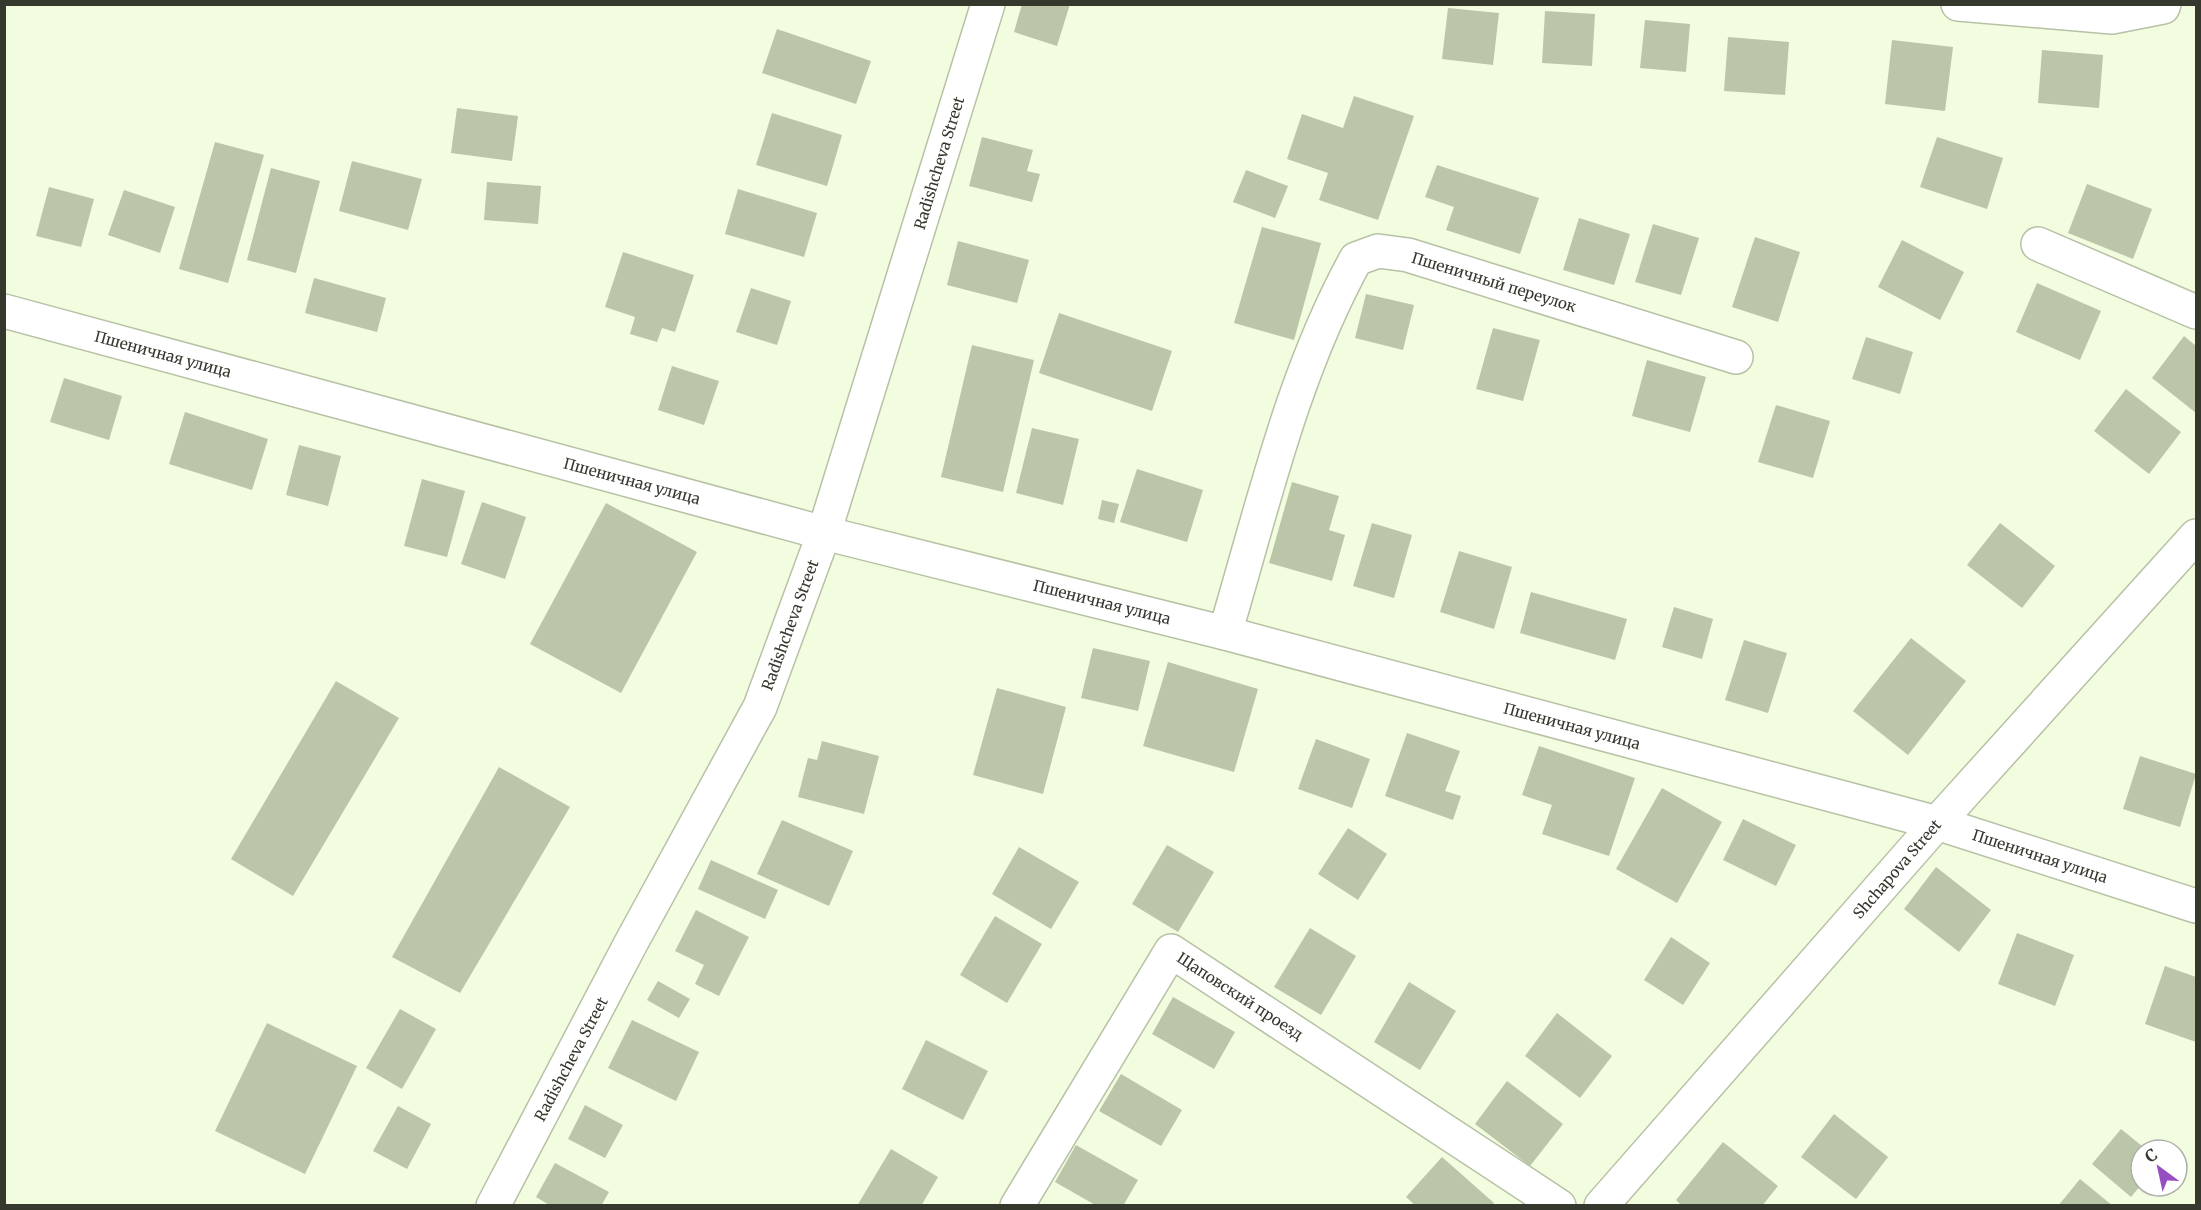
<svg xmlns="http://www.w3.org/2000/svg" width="2201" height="1210" font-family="Merriweather,serif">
  <rect width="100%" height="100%" fill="#f2fddf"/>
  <g fill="#bbc5a8">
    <path d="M1022,4H1070L1057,46L1014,32Z"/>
    <path d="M1448,8L1499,13L1493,65L1442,59Z"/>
    <path d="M1545,11L1595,14L1592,66L1542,63Z"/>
    <path d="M1645,20L1690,24L1686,72L1640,68Z"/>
    <path d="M777,29L871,61L856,104L762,73Z"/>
    <path d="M1728,37L1789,42L1785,95L1724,91Z"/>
    <path d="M1892,40L1953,47L1945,111L1885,104Z"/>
    <path d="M2042,50L2103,55L2099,108L2038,103Z"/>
    <path d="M1354,96L1414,116L1378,220L1319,200L1328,173L1287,159L1302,114L1343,128Z"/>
    <path d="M457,108L518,116L512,161L451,153Z"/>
    <path d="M772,113L842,135L827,186L756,165Z"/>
    <path d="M982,137L1033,150L1027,171L1040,174L1032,202L969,186Z"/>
    <path d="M1937,137L2003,158L1987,209L1920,187Z"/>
    <path d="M215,142L264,155L228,283L179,269Z"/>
    <path d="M352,161L422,179L408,230L339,211Z"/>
    <path d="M1437,165L1539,198L1520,254L1446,230L1454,207L1425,197Z"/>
    <path d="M271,168L320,181L296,273L247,260Z"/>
    <path d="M1246,170L1288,186L1275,218L1233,202Z"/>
    <path d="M487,182L541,186L538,224L484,220Z"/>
    <path d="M2087,184L2152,209L2133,259L2068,233Z"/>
    <path d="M49,187L94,199L81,247L36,236Z"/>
    <path d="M738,189L817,213L804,257L725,234Z"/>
    <path d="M124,190L175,207L160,253L108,235Z"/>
    <path d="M1579,218L1630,234L1614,285L1563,270Z"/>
    <path d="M1653,224L1699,238L1681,295L1635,282Z"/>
    <path d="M1262,227L1321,243L1294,340L1234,323Z"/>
    <path d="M1755,237L1800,252L1778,322L1732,307Z"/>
    <path d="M1902,240L1964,272L1940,320L1878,287Z"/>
    <path d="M958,241L1029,260L1017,303L947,285Z"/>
    <path d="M623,252L694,275L675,332L662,328L657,342L630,334L635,317L605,307Z"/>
    <path d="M314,278L386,298L377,332L305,313Z"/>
    <path d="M2037,283L2101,311L2080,360L2016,332Z"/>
    <path d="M751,288L791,301L777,345L736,332Z"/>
    <path d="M1366,294L1414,305L1403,350L1355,338Z"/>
    <path d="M1059,313L1172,351L1152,411L1039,373Z"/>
    <path d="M1493,328L1540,340L1523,401L1476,389Z"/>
    <path d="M2184,336L2196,346V413L2152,378Z"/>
    <path d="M1866,337L1913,352L1900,394L1852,379Z"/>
    <path d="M972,345L1034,360L1003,492L941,477Z"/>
    <path d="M1647,360L1706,377L1690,432L1632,416Z"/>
    <path d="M672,366L719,381L704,425L658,410Z"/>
    <path d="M64,378L122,396L109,440L50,422Z"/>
    <path d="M2126,389L2181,432L2149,474L2094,431Z"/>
    <path d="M1776,405L1830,421L1813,478L1758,462Z"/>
    <path d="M185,412L268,439L252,490L169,464Z"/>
    <path d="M1032,428L1079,439L1063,505L1016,493Z"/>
    <path d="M299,445L341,456L328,506L286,495Z"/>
    <path d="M1137,469L1203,490L1187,542L1120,522Z"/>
    <path d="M422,479L465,491L447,557L404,546Z"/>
    <path d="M1292,482L1339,496L1329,530L1345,535L1332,581L1269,563Z"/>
    <path d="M1102,500L1119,504L1114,523L1098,519Z"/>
    <path d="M482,502L526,517L505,579L461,564Z"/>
    <path d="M606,503L697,552L621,693L530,644Z"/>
    <path d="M1372,523L1412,535L1394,598L1353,586Z"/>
    <path d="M2000,523L2055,566L2022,608L1967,565Z"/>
    <path d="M1459,551L1512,567L1494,629L1440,612Z"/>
    <path d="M1531,592L1627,619L1615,660L1520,633Z"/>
    <path d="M1674,607L1713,619L1702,659L1662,647Z"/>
    <path d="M1911,638L1966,681L1908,755L1853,711Z"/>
    <path d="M1744,640L1787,653L1768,713L1725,700Z"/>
    <path d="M1093,648L1150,661L1138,711L1081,698Z"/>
    <path d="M1168,662L1258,689L1234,772L1143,746Z"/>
    <path d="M336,681L399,718L293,896L231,859Z"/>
    <path d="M997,688L1066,707L1043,794L973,775Z"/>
    <path d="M1407,733L1460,751L1445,791L1461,796L1453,820L1385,796Z"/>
    <path d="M1316,739L1370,759L1352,808L1298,789Z"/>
    <path d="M822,741L879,756L864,814L798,797L808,758L817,760Z"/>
    <path d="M1539,746L1635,778L1609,856L1542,834L1552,805L1522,795Z"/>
    <path d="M2140,756L2196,774L2180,827L2123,809Z"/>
    <path d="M499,767L570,807L460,993L392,957Z"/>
    <path d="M1662,788L1722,822L1677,903L1616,869Z"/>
    <path d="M1743,819L1796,845L1776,886L1723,860Z"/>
    <path d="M782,820L853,851L829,906L757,874Z"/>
    <path d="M1348,828L1387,854L1358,900L1318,874Z"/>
    <path d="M1167,845L1214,872L1178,932L1132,904Z"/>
    <path d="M1019,847L1079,882L1051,929L992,894Z"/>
    <path d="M711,860L778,890L765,919L698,889Z"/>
    <path d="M1936,867L1991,910L1959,952L1904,909Z"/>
    <path d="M696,910L749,937L719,996L695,984L704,965L675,951Z"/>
    <path d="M995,916L1042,944L1007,1003L960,975Z"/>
    <path d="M1310,928L1356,956L1321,1015L1274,987Z"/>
    <path d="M2017,933L2074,955L2055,1006L1998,984Z"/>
    <path d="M1671,937L1710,963L1683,1005L1644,980Z"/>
    <path d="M2165,966L2196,977V1042L2145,1024Z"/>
    <path d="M658,981L690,999L679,1018L647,1000Z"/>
    <path d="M1409,982L1456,1011L1420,1070L1374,1042Z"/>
    <path d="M1173,997L1235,1032L1214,1069L1152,1034Z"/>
    <path d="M400,1009L436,1029L402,1089L366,1068Z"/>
    <path d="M1557,1013L1612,1056L1580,1098L1525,1056Z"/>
    <path d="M632,1020L699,1052L676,1101L608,1068Z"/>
    <path d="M267,1023L357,1066L305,1174L215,1131Z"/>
    <path d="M926,1040L988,1071L963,1120L902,1089Z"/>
    <path d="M1121,1074L1182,1110L1161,1146L1099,1111Z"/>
    <path d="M1507,1081L1563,1124L1530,1166L1475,1124Z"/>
    <path d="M585,1105L623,1125L605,1158L568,1139Z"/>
    <path d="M398,1106L431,1124L407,1169L373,1151Z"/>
    <path d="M1834,1114L1888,1157L1856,1199L1801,1157Z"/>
    <path d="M2121,1129L2147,1150H2141V1185L2131,1197L2092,1164Z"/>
    <path d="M1723,1142L1778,1186L1762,1206H1682L1676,1200Z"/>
    <path d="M1076,1145L1138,1180L1123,1206H1097L1055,1182Z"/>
    <path d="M891,1149L938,1177L921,1206H857Z"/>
    <path d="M1442,1157L1494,1203L1491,1206H1416L1406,1197Z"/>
    <path d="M555,1163L609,1192L601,1206H551L536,1197Z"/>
    <path d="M2080,1179L2113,1206H2058Z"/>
  </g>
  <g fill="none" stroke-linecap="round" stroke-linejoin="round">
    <g stroke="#b7c1a5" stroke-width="36">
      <g id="minor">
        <path d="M1958,4L2112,17L2163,7L2164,4"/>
        <path d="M2038,244L2196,312"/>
        <path d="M4,311L824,533L1225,633L1937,823L2196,906"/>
        <path d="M1225,633C1263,506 1292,375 1356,259L1378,251L1408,255L1736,357"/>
        <path d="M1017,1206L1171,951L1559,1206"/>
        <path d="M1601,1206L1937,823L2196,536"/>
      </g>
    </g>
    <g stroke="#b7c1a5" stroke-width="36">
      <path id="major" d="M493,1206L631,943L760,707L824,533L988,4"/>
    </g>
    <use href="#minor" stroke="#fff" stroke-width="33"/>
    <use href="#major" stroke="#fff" stroke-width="33"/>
  </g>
  <g text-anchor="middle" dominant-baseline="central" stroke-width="4.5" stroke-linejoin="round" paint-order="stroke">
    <g font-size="15" fill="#34382d" stroke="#fff">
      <text transform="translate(939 163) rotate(-73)">Radishcheva Street</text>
      <text transform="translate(1494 282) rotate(17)">Пшеничный переулок</text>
      <text transform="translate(163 354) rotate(15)">Пшеничная улица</text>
      <text transform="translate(632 481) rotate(15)">Пшеничная улица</text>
      <text transform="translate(1102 602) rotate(14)">Пшеничная улица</text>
      <text transform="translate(790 625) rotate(-70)">Radishcheva Street</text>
      <text transform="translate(1572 726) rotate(15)">Пшеничная улица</text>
      <text transform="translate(2040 856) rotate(18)">Пшеничная улица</text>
      <text transform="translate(1897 869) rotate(-49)">Shchapova Street</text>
      <text transform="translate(1240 996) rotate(33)">Щаповский проезд</text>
      <text transform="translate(571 1059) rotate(-62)">Radishcheva Street</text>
    </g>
  </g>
  <rect width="2201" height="1210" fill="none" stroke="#34382d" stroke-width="12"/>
  <g transform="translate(2159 1168) rotate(327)"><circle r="28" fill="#ffffff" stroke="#aeafab" stroke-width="1.5"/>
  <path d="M0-4.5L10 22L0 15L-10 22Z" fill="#964fc2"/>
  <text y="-9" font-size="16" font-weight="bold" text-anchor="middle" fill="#34382d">С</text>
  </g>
</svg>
